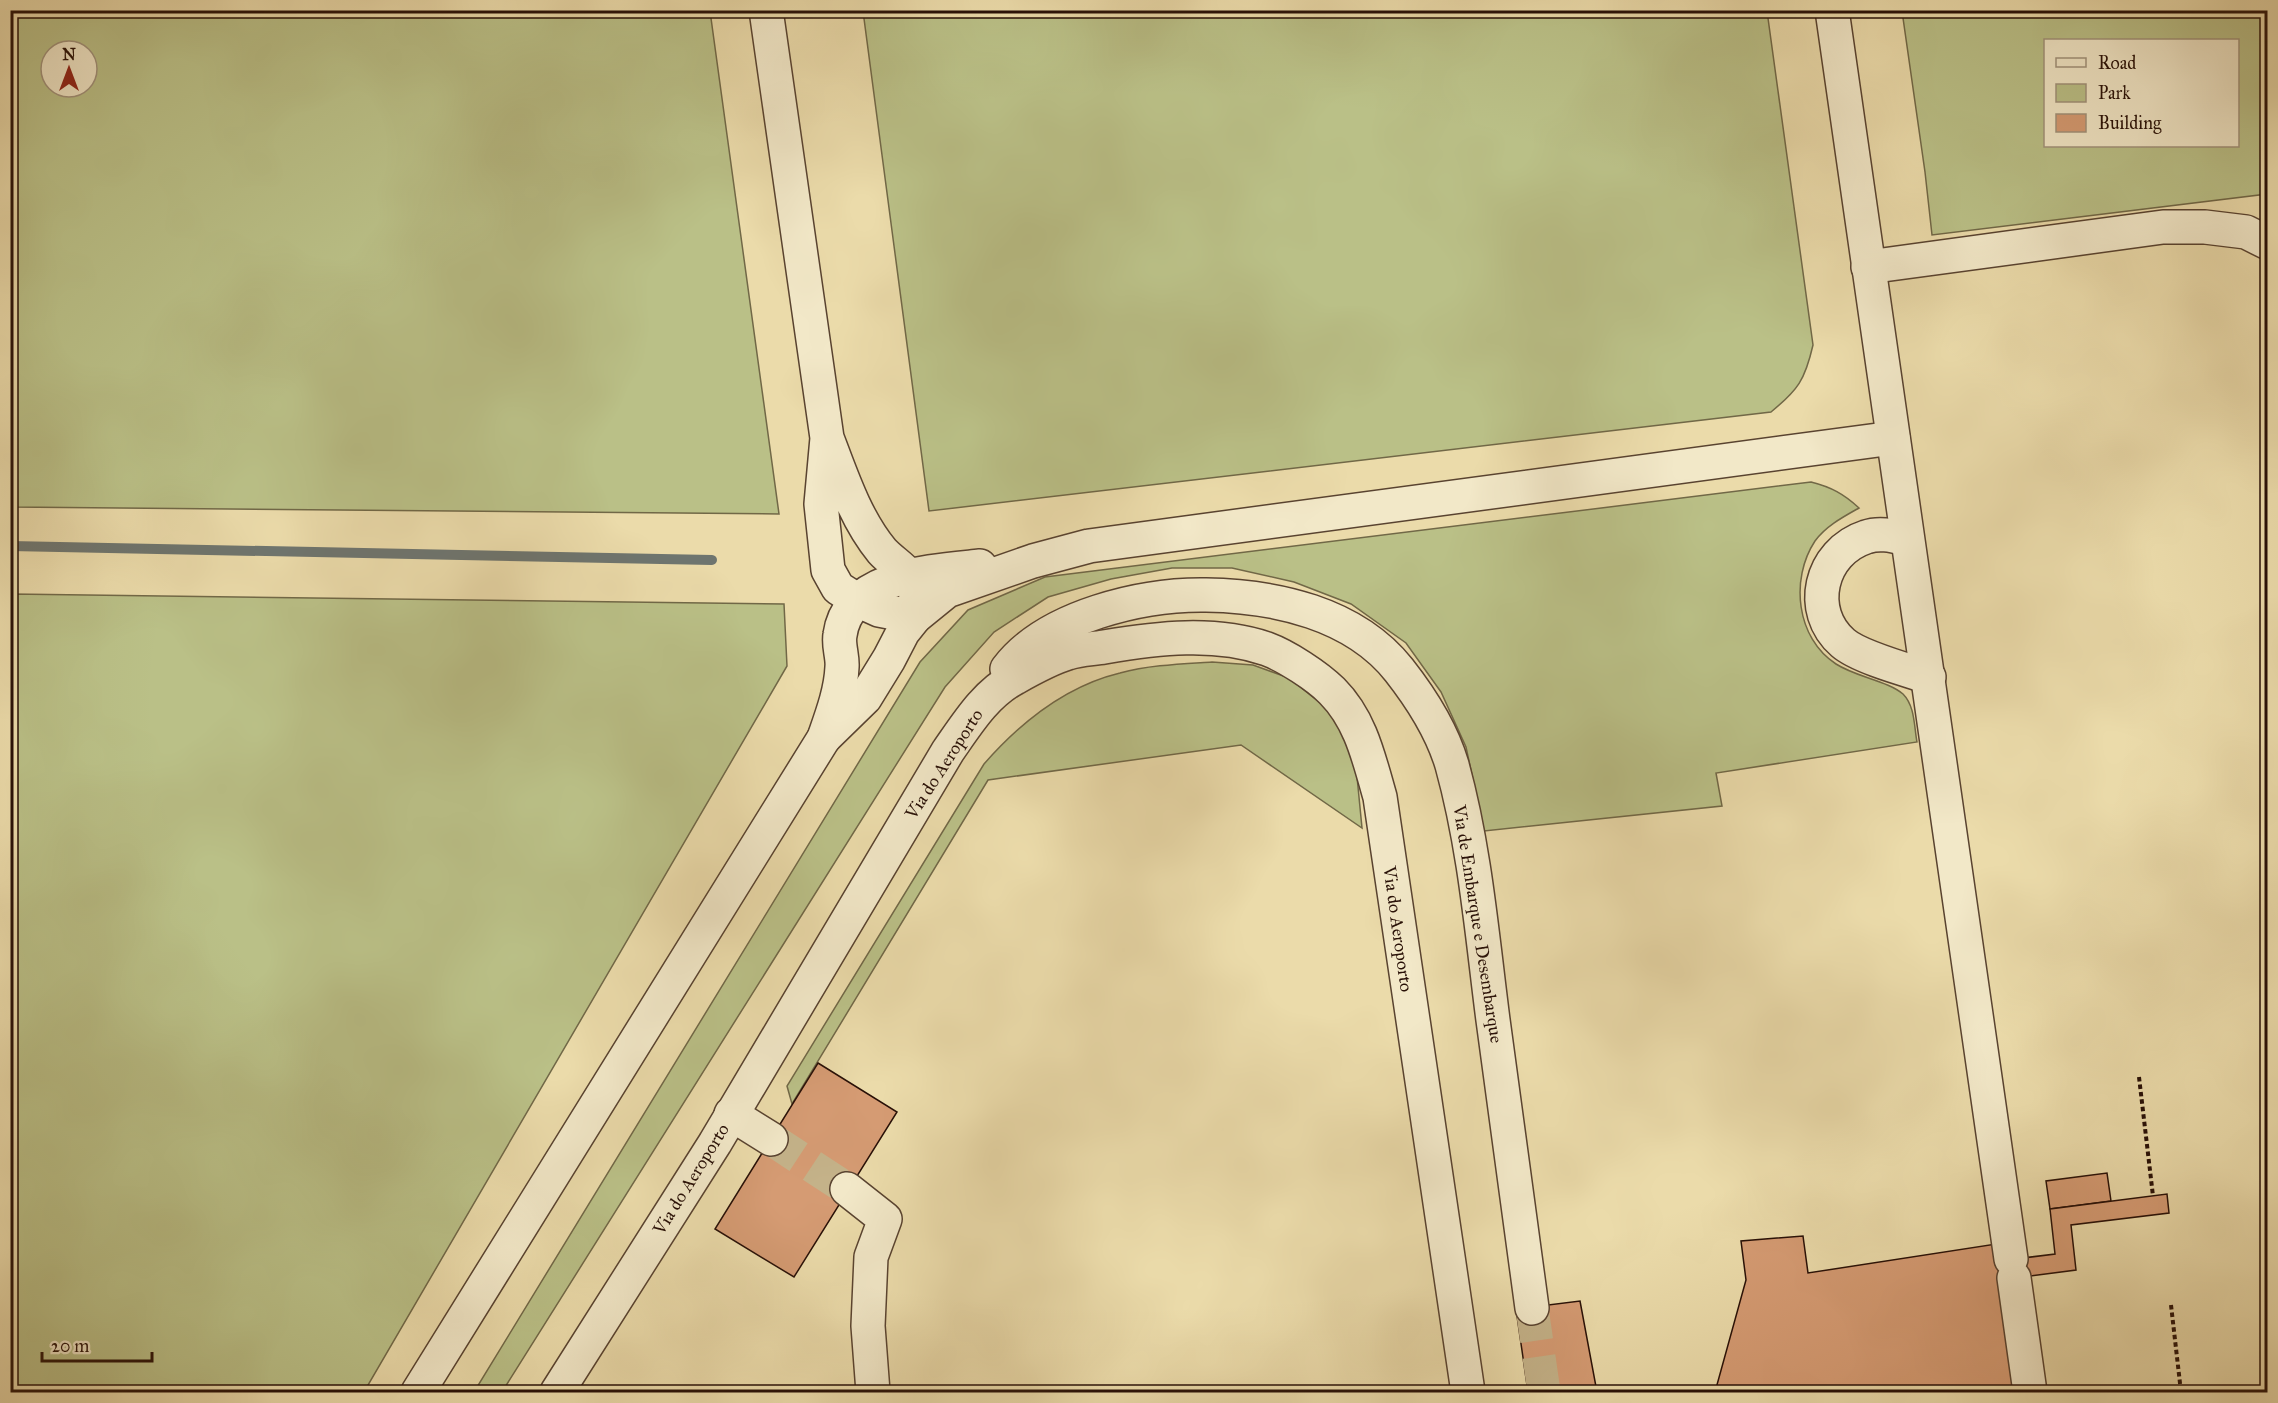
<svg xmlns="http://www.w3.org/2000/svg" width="2278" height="1403" font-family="'IM FELL Great Primer',serif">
  <rect width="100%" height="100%" fill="#ebdbaa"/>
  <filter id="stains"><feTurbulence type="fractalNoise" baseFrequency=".00333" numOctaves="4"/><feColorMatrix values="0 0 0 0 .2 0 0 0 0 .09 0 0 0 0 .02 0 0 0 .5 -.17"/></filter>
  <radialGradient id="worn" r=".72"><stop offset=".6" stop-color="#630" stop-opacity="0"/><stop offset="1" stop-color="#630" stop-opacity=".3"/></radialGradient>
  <g fill="#bac087" stroke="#716847" stroke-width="1.5" fill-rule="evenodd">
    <path d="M11,10L710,11L779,514L11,507ZM51,51H87V87H51Z"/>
    <path d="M863,11H1767L1813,345C1805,380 1798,390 1771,412L929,511Z"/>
    <path d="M1902,11H2267V194L1932,235L1925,172ZM2046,40H2238V146H2046Z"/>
    <path d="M1811,482C1831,487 1844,494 1859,508C1843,517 1826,526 1815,541C1790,579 1796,638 1836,664C1856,677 1888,681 1903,694C1915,706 1914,726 1917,742L1716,773L1722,806L1484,831L1466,747L1441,692L1406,643L1351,604L1294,582L1232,568H1172L1111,579L1048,597L994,632L945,687L502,1392H474L920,662L968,610L1045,577Z"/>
    <path d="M11,594L784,604L787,666L364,1392H11Z"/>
    <path d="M1212,662L1253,665L1289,678L1334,714L1355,756L1362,828L1241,745L988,780L792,1104L787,1086L984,764C1020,723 1066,686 1120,673C1150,665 1181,664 1212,662Z"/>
  </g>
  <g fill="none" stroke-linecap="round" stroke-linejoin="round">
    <path stroke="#6e756f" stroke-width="10" d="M10,546L712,560"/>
  </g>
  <g fill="#d59b73" stroke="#281007" stroke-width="1.5">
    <path d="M818,1063L897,1112L794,1277L715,1229Z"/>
    <path d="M2107,1173L2111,1201L2050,1209L2046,1181Z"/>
    <path d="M2167,1194L2169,1213L2071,1225L2076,1270L2001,1280L1999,1261L2055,1254L2050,1209Z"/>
    <path d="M1803,1236L1808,1273L1996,1244L2017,1392H1715L1746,1280L1741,1241Z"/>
    <path d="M1580,1301L1597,1392H1528L1516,1309Z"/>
  </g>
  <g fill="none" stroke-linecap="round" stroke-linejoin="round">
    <g stroke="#c4b289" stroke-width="33" stroke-dasharray="33 16" stroke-linecap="butt">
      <path d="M771,1139L847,1189"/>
      <path d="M1532,1308L1544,1392"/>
    </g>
    <g stroke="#594330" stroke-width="36">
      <g id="minor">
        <path d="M766,10L827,438L821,504L828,570L838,588L857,600L879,610L915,617C916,603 918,588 909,576C902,567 890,560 882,551C855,518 842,477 827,438"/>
        <path d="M1832,10L2011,1259"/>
        <path d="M1868,267L2163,227H2205L2246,232L2268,243"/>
        <path d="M1907,539C1894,536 1880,532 1866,537C1820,552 1806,611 1843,643C1859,657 1907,670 1929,677"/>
        <path d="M1007,669C1047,616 1143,594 1206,595C1275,596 1354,613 1399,670C1421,698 1442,731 1452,765C1475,848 1482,935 1493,1020C1506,1116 1519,1212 1532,1308"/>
        <path d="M824,738L865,698L889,659L903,632L915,617L947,591L1033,561L1089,546L1893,438"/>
        <path d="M731,1114L771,1139"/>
        <path d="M847,1189L885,1219L871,1257L868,1326L873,1392"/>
        <path d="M2014,1278L2030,1392"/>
        <path d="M418,1392L824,738C832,715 841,691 842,667C843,657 838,645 840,635C848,575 933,571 980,566"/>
        <path d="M557,1392L715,1143L948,751C967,724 985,694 1015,678C1031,669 1051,658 1068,653C1080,649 1093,649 1104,647C1157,638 1215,631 1267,649C1286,656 1317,676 1332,691C1361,720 1369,759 1380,797L1468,1392"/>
      </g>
    </g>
    <g stroke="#281007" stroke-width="4" stroke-dasharray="4.5 3" stroke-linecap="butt">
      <path d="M2139,1077L2153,1196"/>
      <path d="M2171,1305L2181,1392"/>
    </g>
    <use href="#minor" stroke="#f2e8c8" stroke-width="33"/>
  </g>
  <g text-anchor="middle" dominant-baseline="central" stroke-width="4.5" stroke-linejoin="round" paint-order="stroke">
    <g font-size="18" fill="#281007" stroke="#f2e8c8">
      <text transform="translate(944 764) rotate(-57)">Via do Aeroporto</text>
      <text transform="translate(1478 924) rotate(81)">Via de Embarque e Desembarque</text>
      <text transform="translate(1398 929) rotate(82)">Via do Aeroporto</text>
      <text transform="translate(691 1179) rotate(-58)">Via do Aeroporto</text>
    </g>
  </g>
  <rect width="2278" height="1403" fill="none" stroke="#ebdbaa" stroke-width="36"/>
  <rect x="12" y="12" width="2254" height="1379" fill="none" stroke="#281007" stroke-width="3"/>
  <rect x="18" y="18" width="2242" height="1367" fill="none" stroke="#281007" stroke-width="1.5"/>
  <rect x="2044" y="39" width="195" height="108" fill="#f2e8c8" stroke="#a1927b" stroke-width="1.5"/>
  <rect x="2056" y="58" width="30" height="9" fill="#f2e8c8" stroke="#a1927b" stroke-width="1.5"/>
  <text x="2098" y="69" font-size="18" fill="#281007">Road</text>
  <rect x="2056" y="84" width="30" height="18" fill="#bac087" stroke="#a1927b" stroke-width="1.5"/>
  <text x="2098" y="99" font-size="18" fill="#281007">Park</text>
  <rect x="2056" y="114" width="30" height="18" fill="#d59b73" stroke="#a1927b" stroke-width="1.5"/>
  <text x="2098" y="129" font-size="18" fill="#281007">Building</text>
  <g transform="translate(69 69)"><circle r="28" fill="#f2e8c8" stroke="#a1927b" stroke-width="1.5"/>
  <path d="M0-4.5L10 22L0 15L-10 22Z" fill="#8f2418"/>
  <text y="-9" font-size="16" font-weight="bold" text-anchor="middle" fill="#281007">N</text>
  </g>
  <path d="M42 1352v9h110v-9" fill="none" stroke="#281007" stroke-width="3"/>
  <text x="51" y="1352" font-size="18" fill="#281007" stroke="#f2e8c8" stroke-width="4.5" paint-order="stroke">20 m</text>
  <rect width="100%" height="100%" filter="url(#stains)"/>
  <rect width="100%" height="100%" fill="url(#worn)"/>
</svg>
